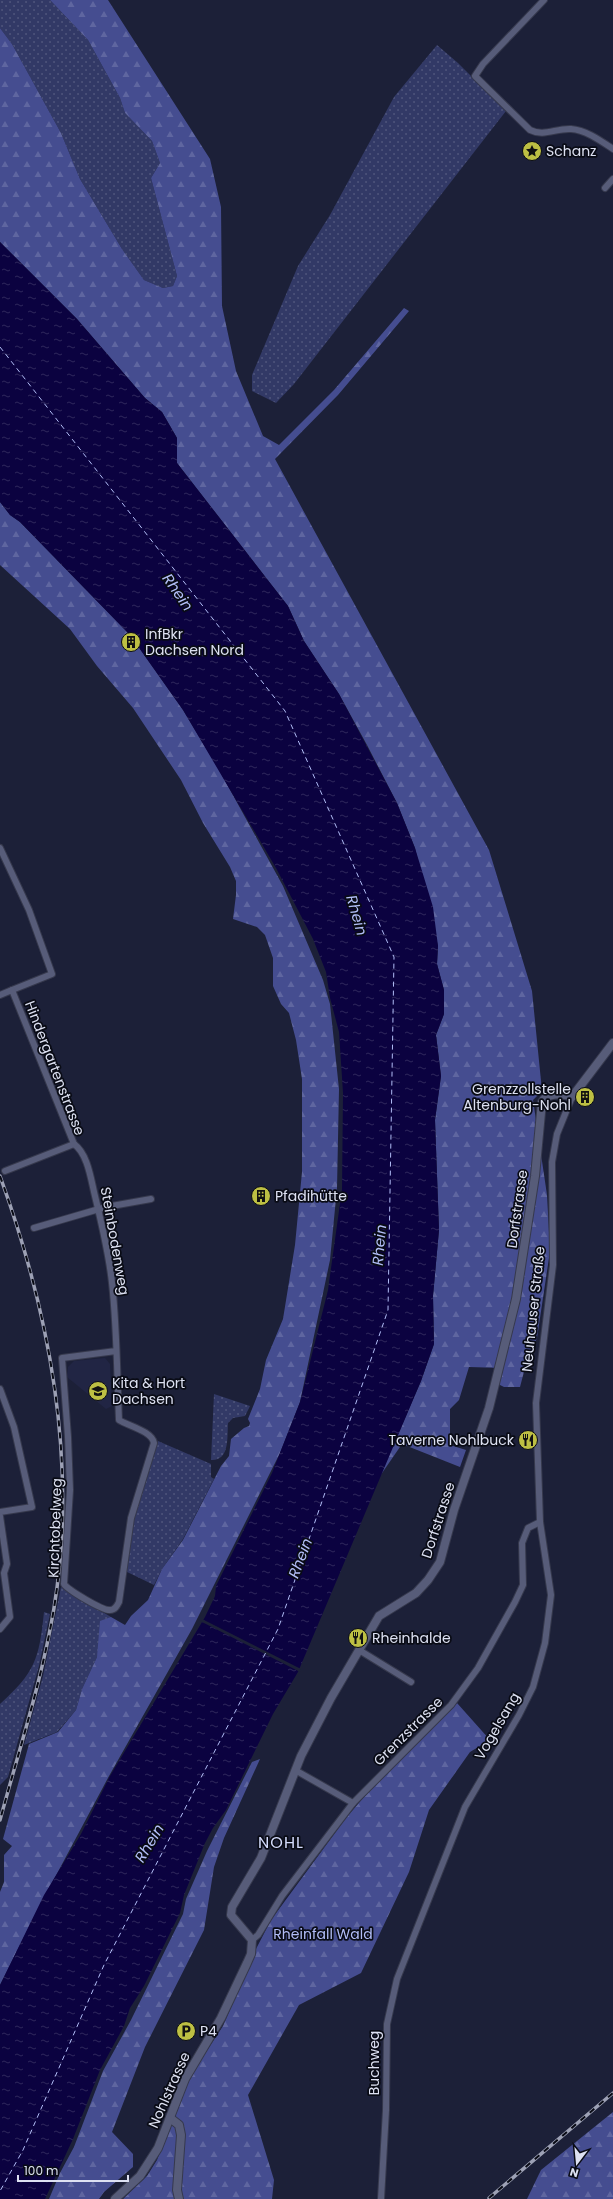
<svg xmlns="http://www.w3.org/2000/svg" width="613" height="2199" font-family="Poppins,sans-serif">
  <defs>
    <pattern id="grass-dots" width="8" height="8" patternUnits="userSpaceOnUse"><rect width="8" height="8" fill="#323966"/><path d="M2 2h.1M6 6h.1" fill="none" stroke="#4f557c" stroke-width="1.8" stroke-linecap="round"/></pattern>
    <pattern id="forest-firs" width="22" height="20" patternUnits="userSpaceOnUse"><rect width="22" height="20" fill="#454d90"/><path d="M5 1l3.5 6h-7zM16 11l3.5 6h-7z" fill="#5f66a0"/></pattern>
    <pattern id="water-ripples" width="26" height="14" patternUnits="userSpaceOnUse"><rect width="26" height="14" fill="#0b0240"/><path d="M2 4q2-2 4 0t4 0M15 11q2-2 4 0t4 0" fill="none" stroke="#2e275c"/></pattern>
  </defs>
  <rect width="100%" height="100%" fill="#1c2038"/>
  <path fill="#212544" d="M105,1358L110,1364L112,1406L106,1409L67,1377L68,1367L74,1361Z"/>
  <g fill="url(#grass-dots)">
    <path d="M0,0H50L88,40L120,98L125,113L152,141L160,163L151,178L177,276L173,286L163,288L144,280L122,249L80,179L61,133L12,44L0,28Z"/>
    <path d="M437,45L458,63L506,111L294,384L276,403L252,391V375L298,266L330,215L394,97Z"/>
    <path d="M214,1394L250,1406L245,1416L233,1418L228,1423C227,1437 230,1461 211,1460Z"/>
    <path d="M158,1441L211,1464V1477L214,1479L183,1539L162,1569L154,1585L125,1571L133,1519Z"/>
    <path d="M61,1587L111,1617L97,1657L82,1689L76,1710L57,1732L24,1745L43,1676Z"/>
    <path d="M44,1612L50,1614L39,1666L8,1777L0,1785V1704C35,1672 39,1660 44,1612Z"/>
  </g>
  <g fill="url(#forest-firs)">
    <path d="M50,0H108L210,159L221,207L222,306L236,371L263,436L279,445L334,390L404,308L409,311L338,395L275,459L489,850L532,991L542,1091L533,1100L547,1195L550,1251L537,1338L526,1364L520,1387H504L498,1384L502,1368L469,1367L459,1400L450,1409V1445L466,1450L460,1467L402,1444L380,1476L421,1381L434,1344L433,1296L439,1230L435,1120L441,1076L436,1035L444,1014V990L437,964L438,946L415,848L397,803L367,745L339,694L304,641L288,606L177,463V438L162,412L145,398L77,319L0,242V28L12,44L61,133L80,179L122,249L144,280L163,288L173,286L177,276L151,178L160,163L152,141L125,113L120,98L88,40Z"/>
    <path d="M0,502L10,515L20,522L130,635L183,710L218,768L283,886L323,980L330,1004L339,1089L337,1188L330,1260L300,1402L280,1453L192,1629L109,1776L36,1913L0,1985V1892L4,1882V1855L12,1846L3,1839L29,1744L58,1732L76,1710L82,1689L97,1657L100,1621L111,1617L125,1625L131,1616L148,1600L162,1569L183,1540L221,1466L229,1456L231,1439L244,1428L249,1426L250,1423L248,1419L260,1389L266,1360L283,1319L295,1245L302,1172V1079L296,1040L289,1013L281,1004L273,986V958L265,935L257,927L233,919L236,895V881L230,867L203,823L181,780L133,708L97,666L70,629L0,565Z"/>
    <path d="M457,1703L490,1740L470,1752L429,1810L409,1872L361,1973L299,2005L248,2095L274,2180L272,2199H123L147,2176L157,2160L189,2078L223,2026L256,1949L271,1920L346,1818L376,1783Z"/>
    <path d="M260,1759L224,1838L214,1867L204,1930L145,2047L112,2132L133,2154V2167L104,2192L99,2199H49L60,2173L74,2147L103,2071L131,2020L183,1914L186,1899L207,1851L252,1762Z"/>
    <path d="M613,2112V2199H527L541,2170Z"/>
  </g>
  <path fill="url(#water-ripples)" d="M0,242L77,319L145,398L162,412L177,438V463L288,606L304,641L339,694L397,803L415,848L433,907L438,946L437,964L444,990V1014L436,1035L441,1076L435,1120L439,1230L433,1296L434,1344L421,1381L298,1672L273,1714L226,1810L213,1828L205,1843L184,1895L180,1913L144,1986L130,2008L124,2026L100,2070L73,2139L45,2199H0V1985L44,1895L81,1834L110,1776L205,1617L215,1596L216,1586L272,1473L300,1402L328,1290L342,1189L343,1093L339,1032L330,998L326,972L313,939L276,868L183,710L130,635L20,522L10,515L0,502Z"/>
  <path fill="#1c2038" d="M202,1619L301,1669L300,1672L200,1621Z"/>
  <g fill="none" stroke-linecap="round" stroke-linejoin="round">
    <path stroke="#b2bef7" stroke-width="1" stroke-dasharray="5 4" stroke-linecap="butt" d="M0,347L285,711L394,957L388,1310L278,1629L104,1965L23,2150L0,2191"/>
    <g stroke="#36394d" stroke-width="8">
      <g id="street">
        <path d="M544,0L483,64L475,76L530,130C544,137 556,128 571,129C586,130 601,141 613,149"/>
        <path d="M605,188L613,179"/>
        <path d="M0,848L29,910L52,974L12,990"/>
        <path d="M0,995L12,990L74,1144"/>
        <path d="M74,1144C88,1154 91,1180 95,1196C102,1225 109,1254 112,1283C117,1328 117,1375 119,1420C128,1426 152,1431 154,1443L131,1518L119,1602C117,1606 115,1610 110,1610C103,1611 68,1590 64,1584L70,1490L68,1437L62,1358L116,1351"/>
        <path d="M5,1171L74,1144"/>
        <path d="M34,1228L106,1207L151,1199"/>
        <path d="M0,1389L14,1427L32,1507L0,1512"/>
        <path d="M0,1516L7,1564L4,1573L10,1617L0,1629"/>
        <path d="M359,1650L411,1682"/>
        <path d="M295,1770L353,1803"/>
        <path d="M252,1940L258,1935L282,1896L353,1803L451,1705L478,1668L515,1602L523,1585L522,1543L528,1528L540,1522"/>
        <path d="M381,2199L386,2110L387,2024L397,1979L465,1807L519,1715L533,1687L545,1643L551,1595L540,1522L536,1403L553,1265L552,1162L557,1134L572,1097"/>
      </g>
    </g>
    <g stroke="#36394d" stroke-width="10">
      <g id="secondary">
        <path d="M170,2118L179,2125L181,2135L177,2190L179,2199"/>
        <path d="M115,2199L140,2176L158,2148L185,2079L221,2018L247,1963L251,1954L252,1940L231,1915L232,1907L261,1858L301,1756L331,1698L379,1616L416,1593L428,1580L440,1562L454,1510L489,1408L516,1299L535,1176L542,1102C546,1093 563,1093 572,1097L613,1043"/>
      </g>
    </g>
    <use href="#street" stroke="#575c79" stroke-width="6"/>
    <use href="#secondary" stroke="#575c79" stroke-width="8"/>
    <g stroke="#9da1b5" stroke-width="3.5">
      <g id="rail">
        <path d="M0,1176C50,1314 78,1462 54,1608C42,1680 19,1750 0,1820"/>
        <path d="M489,2198L613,2093"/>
      </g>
    </g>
    <use href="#rail" stroke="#090b15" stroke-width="2" stroke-dasharray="6" stroke-linecap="butt"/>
  </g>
  <defs>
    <g id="sight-disc" transform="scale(1)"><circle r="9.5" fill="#bdbf43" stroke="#090b15"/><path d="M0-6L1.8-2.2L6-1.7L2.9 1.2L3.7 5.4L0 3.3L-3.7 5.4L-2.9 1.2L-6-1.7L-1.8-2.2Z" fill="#111"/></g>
    <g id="building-disc" transform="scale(1)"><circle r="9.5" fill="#bdbf43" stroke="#090b15"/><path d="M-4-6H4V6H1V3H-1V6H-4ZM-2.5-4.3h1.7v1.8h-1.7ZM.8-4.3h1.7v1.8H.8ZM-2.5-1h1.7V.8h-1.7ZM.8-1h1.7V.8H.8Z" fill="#111"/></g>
    <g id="school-disc" transform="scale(1)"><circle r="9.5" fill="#bdbf43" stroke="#090b15"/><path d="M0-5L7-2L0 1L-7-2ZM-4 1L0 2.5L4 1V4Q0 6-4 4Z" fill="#111"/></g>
    <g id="restaurant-disc" transform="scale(1)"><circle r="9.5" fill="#bdbf43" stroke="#090b15"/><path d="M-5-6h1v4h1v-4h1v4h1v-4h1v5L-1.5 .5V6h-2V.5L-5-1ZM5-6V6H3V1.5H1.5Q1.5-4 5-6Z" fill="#111"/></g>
    <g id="parking-disc" transform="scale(1)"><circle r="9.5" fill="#bdbf43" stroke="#090b15"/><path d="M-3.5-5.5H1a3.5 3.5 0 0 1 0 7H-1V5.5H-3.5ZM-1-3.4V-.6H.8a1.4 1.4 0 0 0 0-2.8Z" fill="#111"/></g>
  </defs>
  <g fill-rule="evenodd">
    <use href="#sight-disc" x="532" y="151"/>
    <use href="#building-disc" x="131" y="642"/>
    <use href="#building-disc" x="585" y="1097"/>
    <use href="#building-disc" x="261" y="1196"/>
    <use href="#school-disc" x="98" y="1391"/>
    <use href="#restaurant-disc" x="528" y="1440"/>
    <use href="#restaurant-disc" x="358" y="1638"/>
    <use href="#parking-disc" x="186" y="2031"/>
  </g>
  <g text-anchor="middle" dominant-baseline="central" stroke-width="3.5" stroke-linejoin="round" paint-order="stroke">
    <g font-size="14" fill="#dde1f2" stroke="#090b15" text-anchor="start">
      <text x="546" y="151">Schanz</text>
      <text x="145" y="634">InfBkr<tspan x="145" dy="16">Dachsen Nord</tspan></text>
      <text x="571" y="1089" text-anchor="end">Grenzzollstelle<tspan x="571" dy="16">Altenburg-Nohl</tspan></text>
      <text x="275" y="1196">Pfadihütte</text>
      <text x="112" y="1383">Kita &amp; Hort<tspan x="112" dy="16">Dachsen</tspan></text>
      <text x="514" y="1440" text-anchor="end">Taverne Nohlbuck</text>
      <text x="372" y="1638">Rheinhalde</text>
      <text x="200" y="2031">P4</text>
    </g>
    <g font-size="14" fill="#dde1f2" stroke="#090b15">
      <text transform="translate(55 1068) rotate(69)">Hindergartenstrasse</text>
      <text transform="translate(517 1209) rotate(-82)">Dorfstrasse</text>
      <text transform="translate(115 1241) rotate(80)">Steinbodenweg</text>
      <text transform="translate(533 1309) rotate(-84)">Neuhauser Straße</text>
      <text transform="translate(438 1520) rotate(-72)">Dorfstrasse</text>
      <text transform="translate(55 1528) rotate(-88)">Kirchtobelweg</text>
      <text transform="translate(497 1726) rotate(-60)">Vogelsang</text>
      <text transform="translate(408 1731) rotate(-45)">Grenzstrasse</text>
      <text transform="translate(374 2063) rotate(-90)">Buchweg</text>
      <text transform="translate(169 2090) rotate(-66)">Nohlstrasse</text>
    </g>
    <g font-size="14" fill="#b2bdf7" stroke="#090b15">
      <text x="323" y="1934">Rheinfall Wald</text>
    </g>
    <g font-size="15" font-style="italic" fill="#b2bef7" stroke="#090b15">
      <text transform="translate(178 592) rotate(55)">Rhein</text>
      <text transform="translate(357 915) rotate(74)">Rhein</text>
      <text transform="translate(379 1245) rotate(-85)">Rhein</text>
      <text transform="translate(300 1558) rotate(-69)">Rhein</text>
      <text transform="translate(149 1843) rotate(-59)">Rhein</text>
    </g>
    <g font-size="16" letter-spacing="1" fill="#d5dcfd" stroke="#090b15">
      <text x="281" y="1842">NOHL</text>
    </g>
  </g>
  <g transform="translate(577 2163) rotate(196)" stroke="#090b15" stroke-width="3" paint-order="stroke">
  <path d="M0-3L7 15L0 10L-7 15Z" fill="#dde1f2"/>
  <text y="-6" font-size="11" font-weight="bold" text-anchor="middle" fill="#dde1f2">N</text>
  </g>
  <path d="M18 2175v6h110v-6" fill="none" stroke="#dde1f2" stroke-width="2"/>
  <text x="24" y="2175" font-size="12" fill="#dde1f2" stroke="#090b15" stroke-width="3" paint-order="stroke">100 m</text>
</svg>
